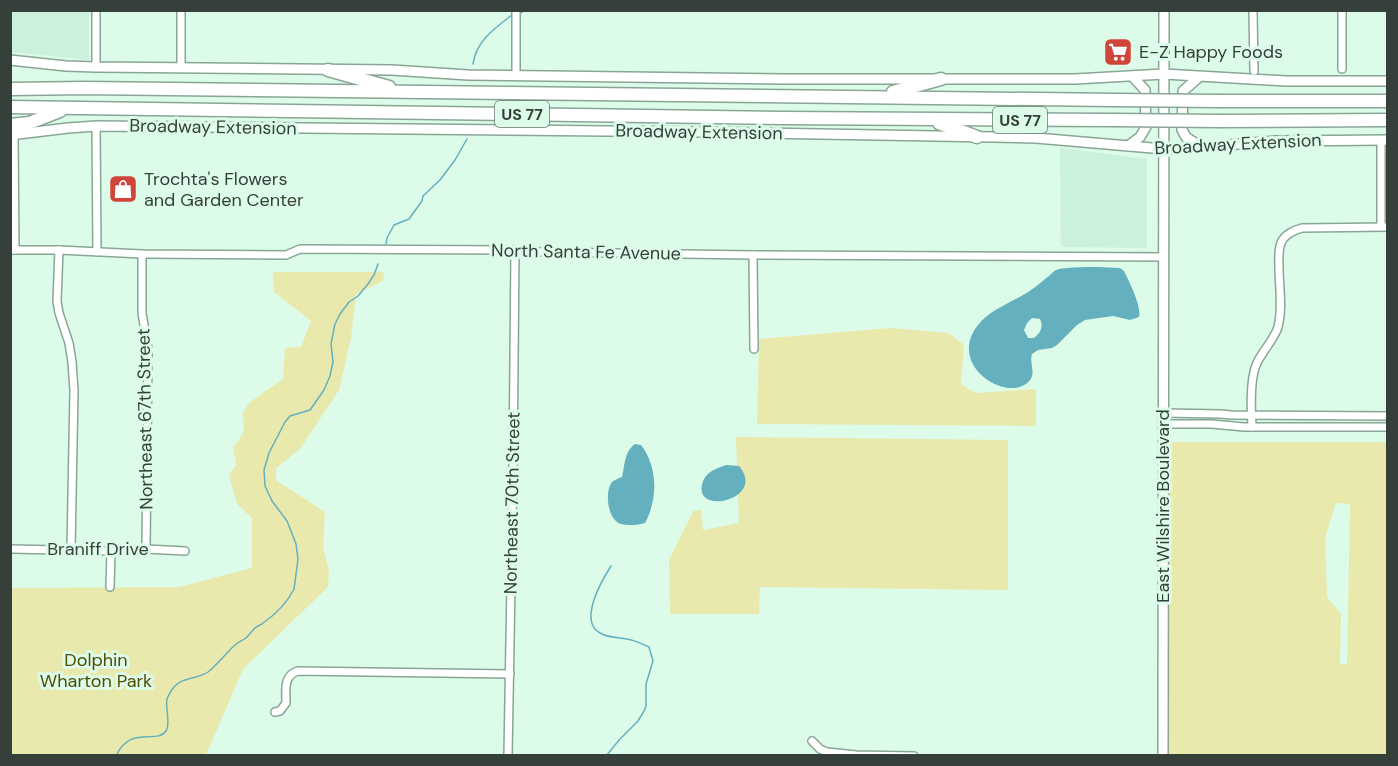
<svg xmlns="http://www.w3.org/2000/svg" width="1398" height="766" font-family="'DM Sans',sans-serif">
  <rect width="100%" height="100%" fill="#ddfbe9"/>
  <g fill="#cbf0db">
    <path d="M10,11H89V60L11,52Z"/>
    <path d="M1060,148L1147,159V248L1061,247Z"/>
  </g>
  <g fill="#eae9ad" fill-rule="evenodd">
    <path d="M273,272H384L383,281L356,294L351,338L339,390L300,449L276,468V480L325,512L323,548L329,570L328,587L243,669L206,755L11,756V588L179,587L252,568V518L237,504L229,475L236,465L233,447C244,434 246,432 242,414L250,402L283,379L285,348L301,347L311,321L274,292Z"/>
    <path d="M891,328L949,333L964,345L961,384L975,393L1036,389V426L757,424L759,339Z"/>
    <path d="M736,437L1008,440V590L760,587L759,614H670L669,560L693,511L701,510L703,530L739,523Z"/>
    <path d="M1167,442H1387V755L1166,756ZM1336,503L1350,504L1347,664H1340L1341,614L1327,597L1325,538Z"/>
  </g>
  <g fill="#64b0bf" fill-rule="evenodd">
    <path d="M1098,267L1120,268L1124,271C1129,281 1142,307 1139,317L1130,320L1113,316L1085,320L1077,325L1057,345L1052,348L1038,350L1032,354C1029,363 1036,372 1030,380C1011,405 945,367 978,325C989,311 1008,304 1023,295C1033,290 1041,282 1049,276C1051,274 1054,271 1056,270C1064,267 1088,267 1098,267ZM1032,318L1040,319C1044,327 1040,333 1034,338H1028L1024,330L1027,323Z"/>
    <path d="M635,444L641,445C658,467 658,499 645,523C638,525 629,526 621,524C607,520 604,490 613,481C614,481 620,477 622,477C625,465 624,452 635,444Z"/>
    <path d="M726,465L739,466C767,499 695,516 702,485C705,472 715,469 726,465Z"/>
  </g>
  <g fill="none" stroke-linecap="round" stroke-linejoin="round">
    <g stroke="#64b0bf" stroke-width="1.5">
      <path d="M520,13L525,10"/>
      <path d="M473,64C476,41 495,28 512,15"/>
      <path d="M386,244L387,238L394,225L409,219L422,201L423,196L440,180L455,160L467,139"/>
      <path d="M116,756C131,724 156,745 166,731C171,724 165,707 167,699C168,696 172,689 174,687C182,677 198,679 208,672C218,664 225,654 234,646C237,642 242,641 246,638C249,635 252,631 255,628C257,626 261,625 263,623C276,614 287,603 294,589L298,559L296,544L287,521L272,501L265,486L264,470L269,453L285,422L290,416L310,410L324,390L330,376L333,362L331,344L335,324L340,314L349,302L358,296L368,284L374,275L378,264"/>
      <path d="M606,756L620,739L638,721L644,711L646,706V684L653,661L649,647C642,644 635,640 627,639C618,637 608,638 600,633C578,621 602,580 611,566"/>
    </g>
    <g stroke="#89a695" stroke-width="10">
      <g id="street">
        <path d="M96,10V67"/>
        <path d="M1253,10L1254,71"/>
        <path d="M1342,10V69"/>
        <path d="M181,68V10"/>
        <path d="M516,76V10"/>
        <path d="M96,126L97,252"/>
        <path d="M14,135L15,250"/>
        <path d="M1381,140V227"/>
        <path d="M10,250H59L142,254L286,255L300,249L515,250L543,252L753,255L1164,257"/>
        <path d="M59,250L57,301L59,313L69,343L72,362L74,391L71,549"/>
        <path d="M142,254V313L148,349L146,549"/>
        <path d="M753,255L754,349"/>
        <path d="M1164,413L1221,414L1231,415L1388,416"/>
        <path d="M1163,424H1212L1244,427H1388"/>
        <path d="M1252,427C1251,410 1250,377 1257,363C1263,350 1274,340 1278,327C1283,308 1279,286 1279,267C1279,259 1278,250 1281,243C1284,235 1294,230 1302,228L1388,227"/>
        <path d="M10,549L111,551L146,549L185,551"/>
        <path d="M110,587L111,551"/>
        <path d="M275,712L280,711L286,703C286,691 283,675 298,671L510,674"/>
        <path d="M812,741L820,749L827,752L856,755L914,756"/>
        <path d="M508,756L513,470L515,250"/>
      </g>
    </g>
    <g stroke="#89a695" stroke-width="12">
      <g id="secondary">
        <path d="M10,60L66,66L96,67L392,70L468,75L784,79H1075L1164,74L1286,81H1388"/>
        <path d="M1199,77L1183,91L1182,130L1186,137L1201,147"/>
        <path d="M10,135L68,128L96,126L704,132L993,137L1036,138L1164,149H1180L1276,141L1388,140"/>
        <path d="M1128,146L1140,137L1146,127L1145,90L1132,76"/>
        <path d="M1163,756L1164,10"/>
      </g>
    </g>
    <g stroke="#89a695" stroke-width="15">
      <g id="highway">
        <path d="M328,70L389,87"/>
        <path d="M10,89L84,88L1114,100"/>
        <path d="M893,92L941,79"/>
        <path d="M1220,101H1388"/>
        <path d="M10,107L783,118L1114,120"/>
        <path d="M1220,121L1388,120"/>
        <path d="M939,123L977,137"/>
        <path d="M10,125L29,123L60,111"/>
      </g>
    </g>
    <use href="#street" stroke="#fff" stroke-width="7"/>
    <use href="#secondary" stroke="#fff" stroke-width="9"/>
    <use href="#highway" stroke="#fff" stroke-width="12"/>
    <g stroke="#89a695" stroke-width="15" stroke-linecap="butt">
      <g id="highway-bridge">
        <path d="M1114,100L1220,101"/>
        <path d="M1114,120L1220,121"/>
      </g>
    </g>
    <use href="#highway-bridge" stroke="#fff" stroke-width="12"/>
  </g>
  <defs>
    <g id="supermarket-square" transform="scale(1.5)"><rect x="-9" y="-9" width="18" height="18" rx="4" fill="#d1443a" stroke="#ddfbe9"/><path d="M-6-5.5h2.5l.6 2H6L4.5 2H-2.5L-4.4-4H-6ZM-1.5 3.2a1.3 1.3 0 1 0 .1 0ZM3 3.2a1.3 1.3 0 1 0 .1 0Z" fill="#fff"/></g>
    <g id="shop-square" transform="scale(1.5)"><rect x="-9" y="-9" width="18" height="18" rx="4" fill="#d1443a" stroke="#ddfbe9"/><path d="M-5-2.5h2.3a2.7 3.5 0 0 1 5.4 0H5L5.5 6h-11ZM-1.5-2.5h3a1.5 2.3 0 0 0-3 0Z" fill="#fff"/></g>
  </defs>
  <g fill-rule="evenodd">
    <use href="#supermarket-square" x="1118" y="52"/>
    <use href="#shop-square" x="123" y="189"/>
  </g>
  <g text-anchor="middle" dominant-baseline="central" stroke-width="6" stroke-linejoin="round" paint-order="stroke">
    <g fill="#ddfbe9" stroke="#67786e" stroke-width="1.5">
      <rect x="495" y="101" width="54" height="26" rx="4.5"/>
      <rect x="993" y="107" width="54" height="26" rx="4.5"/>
    </g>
    <g font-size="16" font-weight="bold" fill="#344039">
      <text x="522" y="114">US 77</text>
      <text x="1020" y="120">US 77</text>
    </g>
    <g font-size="18" fill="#344039" stroke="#ddfbe9" text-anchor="start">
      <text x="1139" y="52">E-Z Happy Foods</text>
      <text x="144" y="179">Trochta's Flowers<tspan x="144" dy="21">and Garden Center</tspan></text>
    </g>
    <g font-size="18" fill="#344039" stroke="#ddfbe9">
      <text transform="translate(213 127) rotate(1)">Broadway Extension</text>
      <text transform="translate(699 132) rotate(1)">Broadway Extension</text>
      <text transform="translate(1238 144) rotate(-3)">Broadway Extension</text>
      <text transform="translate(586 252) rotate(1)">North Santa Fe Avenue</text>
      <text transform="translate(145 419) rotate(-91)">Northeast 67th Street</text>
      <text transform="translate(512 503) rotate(-89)">Northeast 70th Street</text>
      <text transform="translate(1163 506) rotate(-90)">East Wilshire Boulevard</text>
      <text x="98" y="549">Braniff Drive</text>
    </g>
    <g font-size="18" fill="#4f4c01" stroke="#ddfbe9">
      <text x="96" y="660">Dolphin<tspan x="96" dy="21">Wharton Park</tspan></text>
    </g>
  </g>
  <rect width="1398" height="766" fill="none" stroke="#344039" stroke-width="24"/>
</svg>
